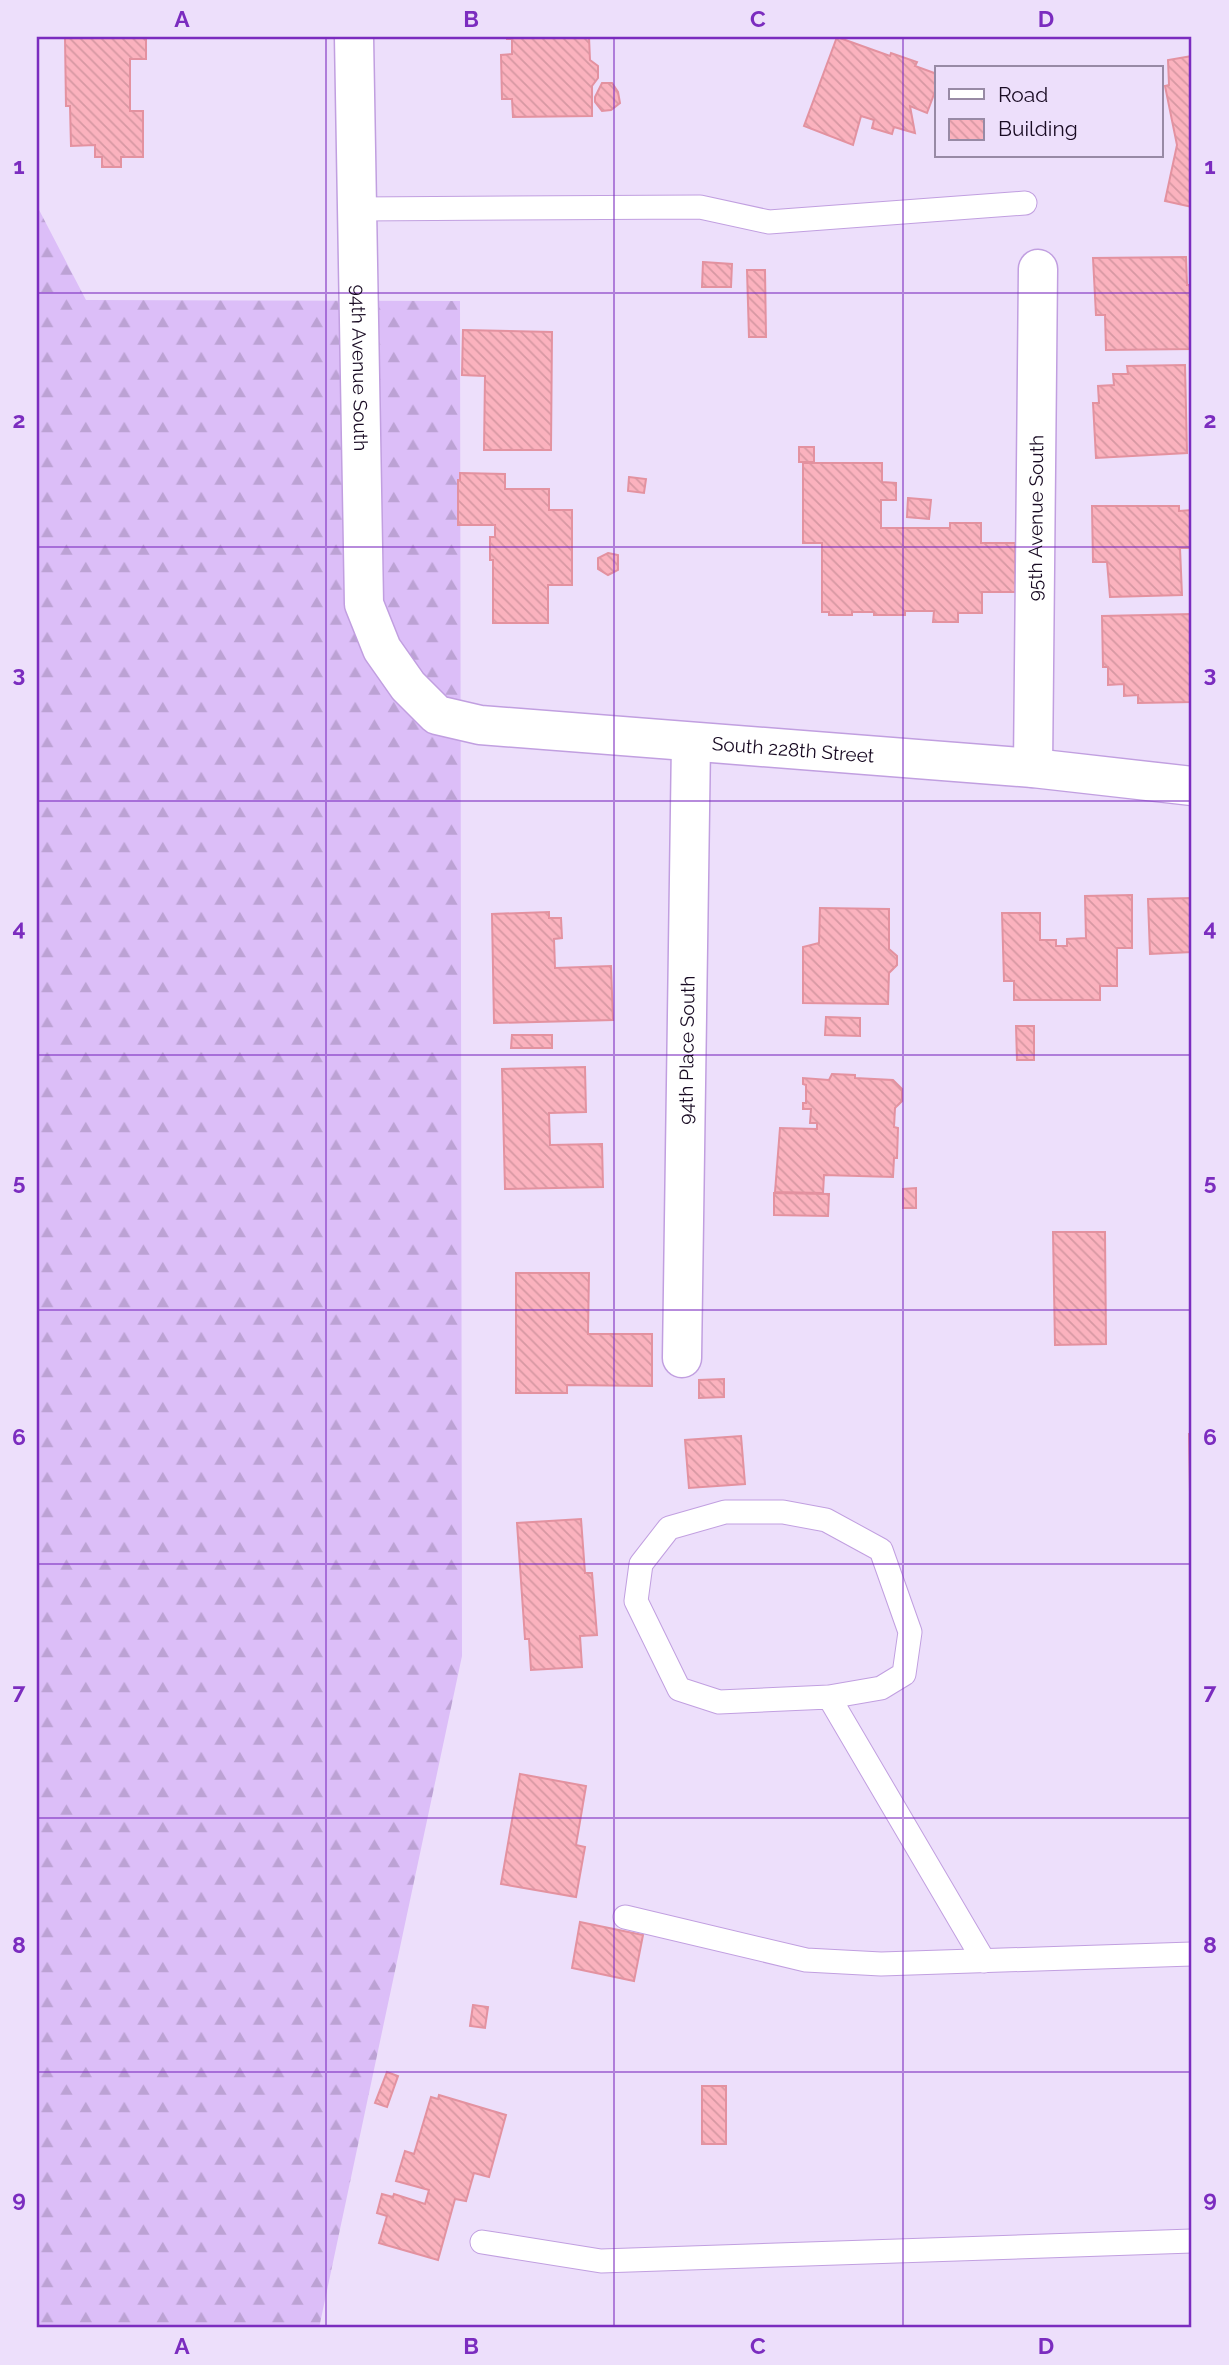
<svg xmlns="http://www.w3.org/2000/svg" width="1229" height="2365" font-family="Raleway,sans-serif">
  <defs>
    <pattern id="forest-firs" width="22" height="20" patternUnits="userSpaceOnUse" patternTransform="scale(1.75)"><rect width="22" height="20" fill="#dcbef8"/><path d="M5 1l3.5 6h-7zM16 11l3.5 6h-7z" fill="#bca2d4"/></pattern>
    <pattern id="building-back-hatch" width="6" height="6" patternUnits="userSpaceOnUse" patternTransform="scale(1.75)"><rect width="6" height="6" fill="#fbb2be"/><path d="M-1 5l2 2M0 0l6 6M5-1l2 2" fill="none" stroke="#d798a3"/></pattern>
  </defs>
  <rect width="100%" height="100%" fill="#eddffb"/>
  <path fill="url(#forest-firs)" d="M37,206L86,300L460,301L462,1656L319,2328H37Z"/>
  <g fill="url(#building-back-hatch)" stroke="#e392a0" stroke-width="2">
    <path d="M65,37H146V59H130V111H143V157H121V167H102V157H95V145L71,146L70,106H66Z"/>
    <path d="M507,37H589L590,60L598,66V78L592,86V116L513,117L512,99H502L501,55L512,54V39H507Z"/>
    <path d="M837,37L890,56L891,53L917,62L915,66L937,74V86L927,113L910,106L915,133L894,127L892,134L872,128L874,120L861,116L853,145L804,126Z"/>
    <path d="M1192,56V207L1165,201L1177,145L1165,86L1169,85L1168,60Z"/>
    <path d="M602,83H612L618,92L620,103L611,110L602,111L595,102V97Z"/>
    <path d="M1186,257L1187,285H1192V349L1106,350L1105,315H1096L1093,258Z"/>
    <path d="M703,262L732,264L731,287H702Z"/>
    <path d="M747,270H765L766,337H749Z"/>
    <path d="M463,330L552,332L551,450H484L485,376L462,375Z"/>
    <path d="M1185,365L1187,453L1096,458L1093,403H1099L1098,386L1114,385L1113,374H1128L1127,366Z"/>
    <rect x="799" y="447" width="15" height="15"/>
    <path d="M803,463H882V482L896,483V500H881V528H950V523H981V543H1015V592H982V613H958V622H933L934,611H905V615H874V612H852V615H829V612H822V543H803Z"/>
    <path d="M460,473L505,474V489H549V510H572V585H548V623H493V560H490V537H495V525H458V480H460Z"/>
    <path d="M629,477L646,479L644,493L628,491Z"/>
    <path d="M908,498L931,500L929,519L907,517Z"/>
    <path d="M1092,506H1179V511L1192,510V548H1180L1182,595L1110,597L1107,562H1093Z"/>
    <path d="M608,553L618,555V570L608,575L598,569V558Z"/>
    <path d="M1192,614V702L1138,703V695L1124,696V684L1108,685V667H1103L1102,616Z"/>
    <path d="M1132,895V948H1117V986H1100V1000H1014V981H1004L1002,913H1040V940H1056V946H1067V939L1086,938L1085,896Z"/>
    <path d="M1192,898V952L1150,954L1148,899Z"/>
    <path d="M820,908L889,909V949L897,956V965L889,973L888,1004L803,1003V947L819,943Z"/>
    <path d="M549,912V918H561L562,938L554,939L555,968L611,966L613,1020L494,1023L492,914Z"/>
    <path d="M826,1017L860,1018V1036L825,1035Z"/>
    <path d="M1016,1026H1034V1060H1017Z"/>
    <path d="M512,1035H552V1048H511Z"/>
    <path d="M585,1067L586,1112L549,1113L550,1145L602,1144L603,1187L505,1189L502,1069Z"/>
    <path d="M832,1074L855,1075V1078L893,1080L902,1089V1101L895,1108L894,1127L898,1128L897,1158H894L893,1177L824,1175L823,1193L775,1192L780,1128L817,1129V1123H810L811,1109H803V1103H806V1085L803,1084V1078L829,1080Z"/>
    <path d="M916,1188V1208H903V1189Z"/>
    <path d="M774,1193L829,1194L828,1216L774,1215Z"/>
    <path d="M1053,1232H1105L1106,1344L1055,1345Z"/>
    <path d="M516,1273H589L588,1334H652V1386L567,1385V1393H516Z"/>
    <path d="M724,1379V1397L699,1398V1380Z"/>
    <path d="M1189,1434H1192V1492H1190Z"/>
    <path d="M741,1436L745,1484L689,1488L685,1440Z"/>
    <path d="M581,1519L585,1573H592L597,1635L580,1636L582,1667L531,1670L529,1639H525L517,1523Z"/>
    <path d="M520,1774L586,1786L576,1845L585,1847L576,1897L501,1884Z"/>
    <path d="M580,1922L643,1935L634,1981L572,1968Z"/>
    <path d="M473,2005L488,2007L485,2028L470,2026Z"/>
    <path d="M387,2072L398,2076L387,2107L375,2103Z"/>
    <rect x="702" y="2086" width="24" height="58"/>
    <path d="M439,2095L506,2115L489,2177L474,2173L466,2201L455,2199L438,2260L379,2243L387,2216L377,2213L382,2194L393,2197L394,2194L425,2204L429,2190L396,2181L405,2151L414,2154L431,2097L438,2099Z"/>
  </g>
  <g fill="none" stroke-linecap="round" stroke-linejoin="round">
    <g stroke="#c19fe0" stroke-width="25">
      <g id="service">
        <path d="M358,209L700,207L769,222L1025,203"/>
        <path d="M829,1697L719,1702L679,1689L636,1601L641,1564L669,1528L725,1512H783L826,1520L881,1550L910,1632L904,1674L881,1688L829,1697L984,1961"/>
        <path d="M625,1917L806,1960L881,1964L1192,1954"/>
        <path d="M482,2242L601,2261L1192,2241"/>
      </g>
    </g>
    <g stroke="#c19fe0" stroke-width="41">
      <g id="minor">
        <path id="s1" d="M354,37L364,604L382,649L408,686L437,715L480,725L1033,768L1192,786"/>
        <path id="s2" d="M1033,768L1038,269"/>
        <path id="s3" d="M682,1358L691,742"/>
      </g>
    </g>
    <use href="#service" stroke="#fff" stroke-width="23"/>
    <use href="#minor" stroke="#fff" stroke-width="38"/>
  </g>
  <path fill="none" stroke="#7b2cbf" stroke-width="2" stroke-opacity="0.55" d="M326,37V2328M614,37V2328M903,37V2328M37,293H1192M37,547H1192M37,801H1192M37,1055H1192M37,1310H1192M37,1564H1192M37,1818H1192M37,2072H1192"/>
  <g text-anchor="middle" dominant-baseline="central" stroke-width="7" stroke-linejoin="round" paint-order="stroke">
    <g font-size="19" fill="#190b23" stroke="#eddffb">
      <text stroke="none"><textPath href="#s1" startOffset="331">94th Avenue South</textPath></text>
      <text stroke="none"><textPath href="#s2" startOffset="250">95th Avenue South</textPath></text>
      <text stroke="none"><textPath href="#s1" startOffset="1060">South 228th Street</textPath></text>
      <text stroke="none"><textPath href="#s3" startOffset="308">94th Place South</textPath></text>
    </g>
  </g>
  <rect width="1229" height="2365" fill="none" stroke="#eddffb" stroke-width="77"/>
  <rect x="935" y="66" width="228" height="91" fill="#eddffb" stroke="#988aa5" stroke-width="2"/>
  <rect x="949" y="89" width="35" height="10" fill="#ffffff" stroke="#988aa5" stroke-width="2"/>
  <text x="998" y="102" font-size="21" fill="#190b23">Road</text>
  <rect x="949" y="119" width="35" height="21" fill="url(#building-back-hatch)" stroke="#988aa5" stroke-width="2"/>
  <text x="998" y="136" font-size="21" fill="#190b23">Building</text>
  <rect x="38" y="38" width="1152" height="2288" fill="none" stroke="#7b2cbf" stroke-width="2.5"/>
  <g font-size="23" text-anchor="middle" font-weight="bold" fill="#7b2cbf">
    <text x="182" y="27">A</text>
    <text x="471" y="27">B</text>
    <text x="758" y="27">C</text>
    <text x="1046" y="27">D</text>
    <text x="19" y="174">1</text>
    <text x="1210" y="174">1</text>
    <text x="19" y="428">2</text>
    <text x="1210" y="428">2</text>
    <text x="19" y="682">3</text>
    <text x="1210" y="682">3</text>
    <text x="19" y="936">4</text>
    <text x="1210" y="936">4</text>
    <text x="19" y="1190">5</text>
    <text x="1210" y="1190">5</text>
    <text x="19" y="1445">6</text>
    <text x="1210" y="1445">6</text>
    <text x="19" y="1699">7</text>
    <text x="1210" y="1699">7</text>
    <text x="19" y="1953">8</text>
    <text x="1210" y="1953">8</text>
    <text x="19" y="2207">9</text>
    <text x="1210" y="2207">9</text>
    <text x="182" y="2354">A</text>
    <text x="471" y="2354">B</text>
    <text x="758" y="2354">C</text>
    <text x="1046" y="2354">D</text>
  </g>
</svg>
